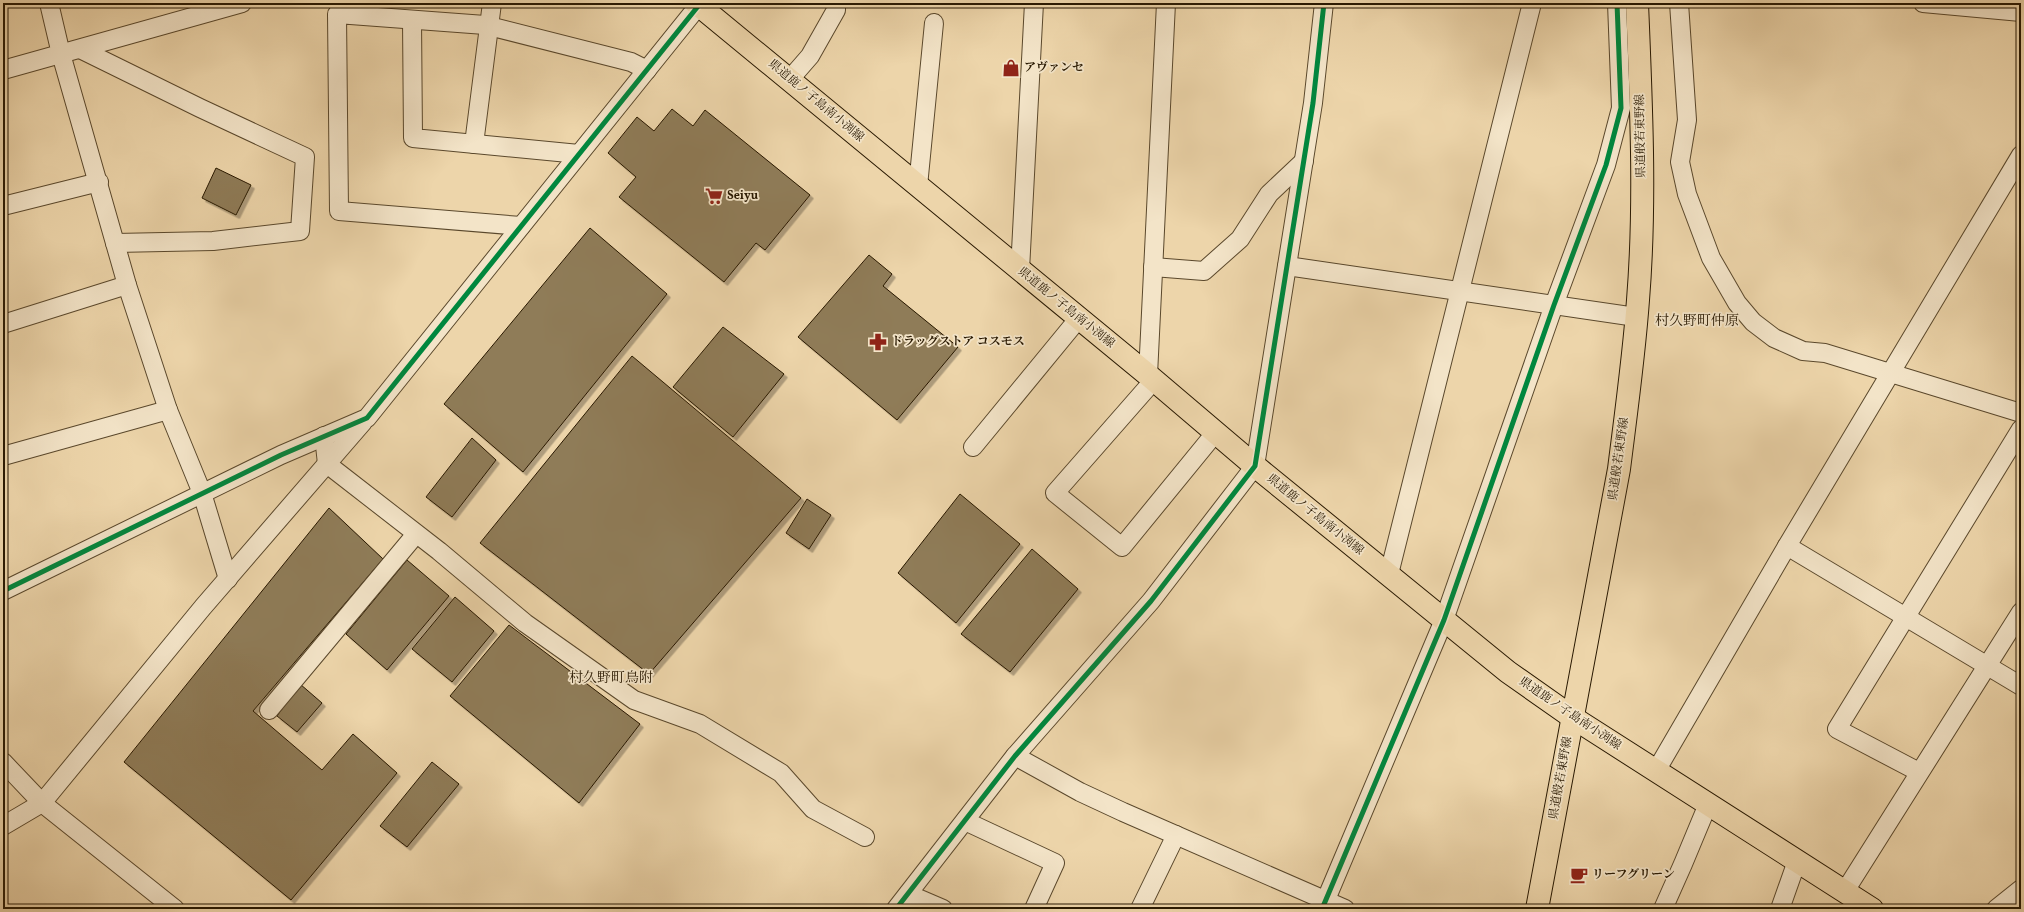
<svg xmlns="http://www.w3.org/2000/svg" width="2024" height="912" font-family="Vollkorn,'Noto Serif JP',serif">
  <defs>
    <filter id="shadow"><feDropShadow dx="3.5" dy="3.5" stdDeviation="0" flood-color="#0004"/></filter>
  </defs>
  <rect width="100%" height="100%" fill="#edd5aa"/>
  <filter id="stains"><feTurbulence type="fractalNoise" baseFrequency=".005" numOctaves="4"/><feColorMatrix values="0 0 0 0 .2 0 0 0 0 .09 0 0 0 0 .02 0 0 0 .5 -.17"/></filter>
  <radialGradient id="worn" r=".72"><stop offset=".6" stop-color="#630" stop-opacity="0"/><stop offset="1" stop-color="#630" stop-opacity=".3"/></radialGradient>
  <g fill="#8f7b59" stroke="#291902" filter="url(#shadow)">
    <path d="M672,109L693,126L705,110L810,195L765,250L756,243L724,282L619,197L636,177L608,153L637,117L654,131Z"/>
    <path d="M216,168L251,185L236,215L202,198Z"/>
    <path d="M590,228L667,294L523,472L444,404Z"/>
    <path d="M869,255L892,274L883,286L958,347L897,420L798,337Z"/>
    <path d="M723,327L784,374L733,437L673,387Z"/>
    <path d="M632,356L801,498L649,674L480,543Z"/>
    <path d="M472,438L496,460L452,517L426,497Z"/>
    <path d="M960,494L1020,544L956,623L898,573Z"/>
    <path d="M807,499L831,515L809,549L786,533Z"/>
    <path d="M329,508L383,559L253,711L322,770L353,734L397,773L291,900L124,762Z"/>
    <path d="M1032,549L1078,589L1010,672L961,634Z"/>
    <path d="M407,560L449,596L387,670L346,634Z"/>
    <path d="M455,597L494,631L452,682L412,649Z"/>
    <path d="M509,625L640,724L579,803L450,696Z"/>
    <path d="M300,684L322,703L297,732L277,716Z"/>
    <path d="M432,762L459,784L407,847L380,826Z"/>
  </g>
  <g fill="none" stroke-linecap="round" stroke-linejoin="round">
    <g stroke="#5a482c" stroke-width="20">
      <g id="minor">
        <path d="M49,3L61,54L127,285L168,410L202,493L228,579"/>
        <path d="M1679,3L1687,120L1680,162L1687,194L1711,258L1737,303L1753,322L1774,338L1803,351L1825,353L2021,413"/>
        <path d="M1923,3L2021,12"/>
        <path d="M412,20L413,138L579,154"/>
        <path d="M80,49L200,108L305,157L300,231L213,241L115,243"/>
        <path d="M3,70L242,3"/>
        <path d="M790,79L810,56L836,10V3"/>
        <path d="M474,144L492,3"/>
        <path d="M918,186L934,23"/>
        <path d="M3,206L99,182"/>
        <path d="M521,226L339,211L337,14L485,25L631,62L647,70"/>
        <path d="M1287,266L1636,317"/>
        <path d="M1153,267L1204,271L1240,239L1269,194L1304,161"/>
        <path d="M1020,270L1034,3"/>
        <path d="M3,324L127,285"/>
        <path d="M1148,375L1166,3"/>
        <path d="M1154,380L1055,493L1122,547L1216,432"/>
        <path d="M324,436L327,464L439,551L525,623L634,700L700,724L781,773L813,809L865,837"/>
        <path d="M973,447L1079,318"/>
        <path d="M3,456L168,410"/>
        <path d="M1787,546L2021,686"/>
        <path d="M1389,574L1532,3"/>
        <path d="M3,591L281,455L367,418L699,5"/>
        <path d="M269,710L416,534"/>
        <path d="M1015,756L1080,792L1123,812L1345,909"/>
        <path d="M3,762L42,803L175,909"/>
        <path d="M1656,771L1787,546L2021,155"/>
        <path d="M1919,772L1837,729L2021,429"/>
        <path d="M965,821L1055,863L1034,909"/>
        <path d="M3,826L42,803L203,607L363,422"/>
        <path d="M1845,891L2021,612"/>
        <path d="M908,894L943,909"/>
        <path d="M896,909L1015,756L1151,601L1255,466L1313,103L1324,3"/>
        <path d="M1140,909L1176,835"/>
        <path d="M1322,909L1444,620L1554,305L1606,165L1621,108L1617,3"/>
        <path d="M1663,909L1683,864L1708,804"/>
        <path d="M1780,909L1797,861"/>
        <path d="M1996,909L2021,889"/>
      </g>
    </g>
    <g stroke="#291902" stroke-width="24">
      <g id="major">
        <path d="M696,3L1148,375L1255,466L1508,672L1572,717L1872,909"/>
        <path d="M1537,909L1619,469C1626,413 1634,356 1638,300C1646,201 1641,102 1637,3"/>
      </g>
    </g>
    <use href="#minor" stroke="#f3e4c8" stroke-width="18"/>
    <use href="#major" stroke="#edd5aa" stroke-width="22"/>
    <g stroke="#f3e4c8" stroke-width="8">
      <g id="cycleway">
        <path d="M3,591L281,455L367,418L699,5"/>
        <path d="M896,909L1015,756L1151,601L1255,466L1313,103L1324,3"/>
        <path d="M1322,909L1444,620L1554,305L1606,165L1621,108L1617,3"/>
      </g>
    </g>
    <use href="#cycleway" stroke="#00873e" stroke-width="5"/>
  </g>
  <defs>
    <g id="shop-bare" transform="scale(1.38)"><path d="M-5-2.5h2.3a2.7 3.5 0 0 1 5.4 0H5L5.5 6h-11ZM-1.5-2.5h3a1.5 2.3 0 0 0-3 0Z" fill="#8f2418" stroke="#f3e4c8" stroke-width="2.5" paint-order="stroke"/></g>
    <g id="supermarket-bare" transform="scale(1.38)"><path d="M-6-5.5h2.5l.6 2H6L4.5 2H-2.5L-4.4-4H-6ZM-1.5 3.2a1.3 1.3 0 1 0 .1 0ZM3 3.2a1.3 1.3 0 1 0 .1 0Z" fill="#8f2418" stroke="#f3e4c8" stroke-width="2.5" paint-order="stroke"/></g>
    <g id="pharmacy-bare" transform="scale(1.38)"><path d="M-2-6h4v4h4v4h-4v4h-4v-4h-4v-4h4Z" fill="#8f2418" stroke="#f3e4c8" stroke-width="2.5" paint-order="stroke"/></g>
    <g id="cafe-bare" transform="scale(1.38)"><path d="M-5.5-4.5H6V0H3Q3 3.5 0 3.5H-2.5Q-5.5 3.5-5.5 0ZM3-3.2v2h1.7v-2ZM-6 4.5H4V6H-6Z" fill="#8f2418" stroke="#f3e4c8" stroke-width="2.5" paint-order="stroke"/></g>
  </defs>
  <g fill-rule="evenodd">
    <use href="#shop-bare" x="1011" y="68"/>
    <use href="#supermarket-bare" x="714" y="196"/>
    <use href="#pharmacy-bare" x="878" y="342"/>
    <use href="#cafe-bare" x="1579" y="875"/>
  </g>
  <g text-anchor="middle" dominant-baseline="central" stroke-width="3.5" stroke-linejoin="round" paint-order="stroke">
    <g font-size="12" font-weight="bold" fill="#291902" stroke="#f3e4c8" text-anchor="start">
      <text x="1024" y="68">アヴァンセ</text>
      <text x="727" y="196">Seiyu</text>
      <text x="891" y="342">ドラッグストア コスモス</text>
      <text x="1592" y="875">リーフグリーン</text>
    </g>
    <g font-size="12" fill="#291902" stroke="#f3e4c8">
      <text transform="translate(816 101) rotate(40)">県道鹿ノ子島南小渕線</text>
      <text transform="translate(1641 136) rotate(-91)">県道般若東野線</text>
      <text transform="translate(1066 308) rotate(39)">県道鹿ノ子島南小渕線</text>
      <text transform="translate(1619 459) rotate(-82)">県道般若東野線</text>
      <text transform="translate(1315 515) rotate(39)">県道鹿ノ子島南小渕線</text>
      <text transform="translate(1570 714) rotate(34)">県道鹿ノ子島南小渕線</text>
      <text transform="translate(1561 778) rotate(-80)">県道般若東野線</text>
    </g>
    <g font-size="14" fill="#291902" stroke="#f3e4c8">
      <text x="1697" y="321">村久野町仲原</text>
      <text x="611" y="678">村久野町鳥附</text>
    </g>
  </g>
  <rect width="2024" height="912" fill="none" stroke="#edd5aa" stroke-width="16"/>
  <rect x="4" y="4" width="2016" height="904" fill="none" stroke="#291902" stroke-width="2"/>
  <rect x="8" y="8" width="2008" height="896" fill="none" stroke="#291902"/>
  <rect width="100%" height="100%" filter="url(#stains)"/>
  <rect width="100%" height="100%" fill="url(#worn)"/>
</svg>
